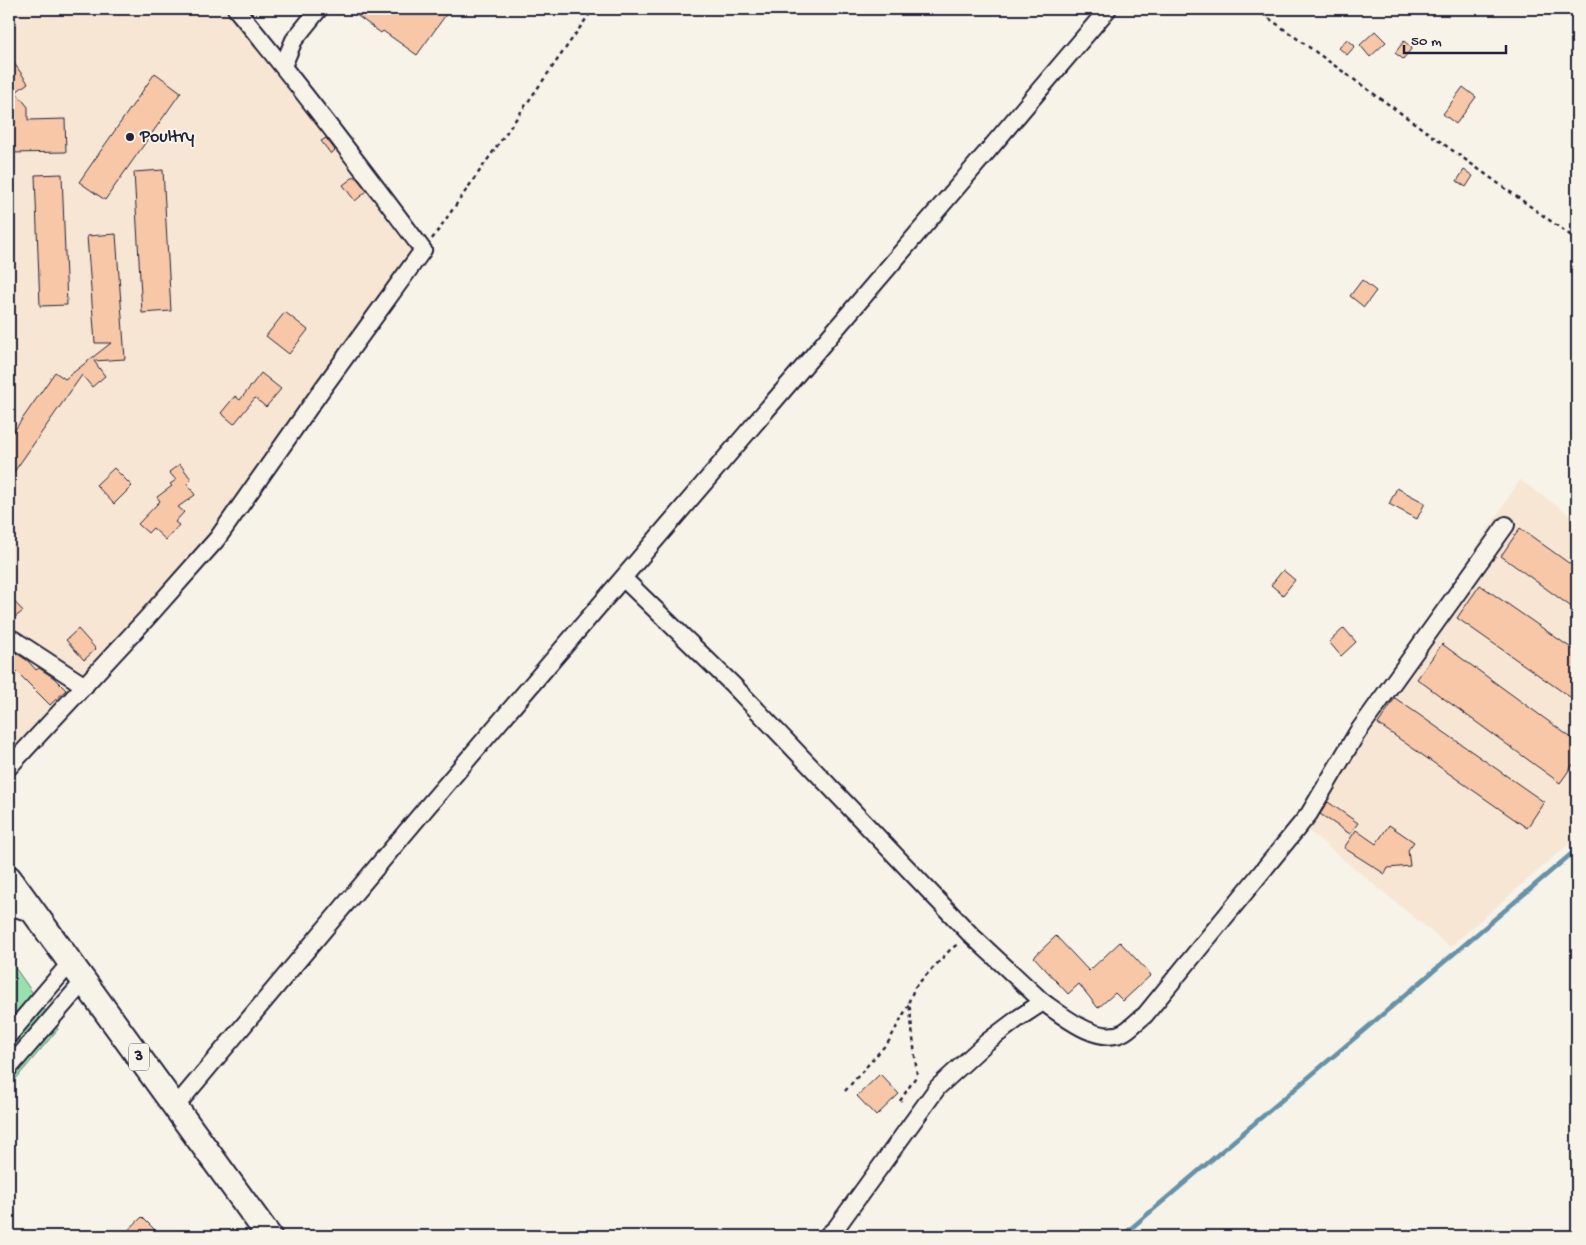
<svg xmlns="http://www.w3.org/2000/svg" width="1586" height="1245" font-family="'Gochi Hand',sans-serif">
  <rect width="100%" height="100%" fill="#f7f3e8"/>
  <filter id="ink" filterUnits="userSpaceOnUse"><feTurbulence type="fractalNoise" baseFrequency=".02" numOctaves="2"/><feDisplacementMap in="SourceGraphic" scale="10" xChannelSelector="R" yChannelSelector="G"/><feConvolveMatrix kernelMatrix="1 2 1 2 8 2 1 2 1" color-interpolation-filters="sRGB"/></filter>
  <g filter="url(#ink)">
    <g fill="#f7e6d4">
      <path d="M9,9H234L417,247L211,534L144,613L9,759Z"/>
      <path d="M1520,480L1577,520V837L1450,947L1298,822Z"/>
    </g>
    <path fill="#98e0ae" stroke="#5d8174" d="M9,959L58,1029L9,1087Z"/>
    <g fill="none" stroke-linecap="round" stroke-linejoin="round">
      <path stroke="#6592a9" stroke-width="4.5" d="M1122,1236L1577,849"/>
    </g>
    <g fill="#f7c7a7" stroke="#22223b">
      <path d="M348,9H450L417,55L383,31L381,33Z"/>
      <path d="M1375,31L1386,42L1370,57L1360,45Z"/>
      <path d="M1347,39L1355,46L1347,55L1339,48Z"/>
      <path d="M1404,41L1412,48L1403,59L1395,53Z"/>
      <path d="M9,56L28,83L16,92L28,107V120L65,119L66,152L9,153Z"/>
      <path d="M155,73L181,92L105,200L79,182Z"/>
      <path d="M1463,87L1476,97L1456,124L1443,114Z"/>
      <path d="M326,138L335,150L331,154L321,141Z"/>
      <path d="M163,170L171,311L142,313L134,172Z"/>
      <path d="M1464,170L1473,176L1466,187L1457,181Z"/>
      <path d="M62,174L67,305L40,306L35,175Z"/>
      <path d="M355,176L367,191L355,201L343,185Z"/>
      <path d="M116,234L125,359L94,361L105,376L92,387L82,375L9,479V438L55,372L65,379L111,343H95L87,236Z"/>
      <path d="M1362,280L1376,291L1364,307L1350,296Z"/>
      <path d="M285,312L308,330L289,354L266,336Z"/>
      <path d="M261,373L281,389L266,407L255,398L234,424L221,413L235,396L240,400Z"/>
      <path d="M180,464L191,479L187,483L195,495L178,507L184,512L175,522L179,525L166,540L153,528L148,533L138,524L160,501L157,497L172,486L170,484L176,480L169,472Z"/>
      <path d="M114,468L132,486L114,504L96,485Z"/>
      <path d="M1397,488L1425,503L1417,519L1389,504Z"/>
      <path d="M1520,528L1577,569V611L1501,556Z"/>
      <path d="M1283,570L1295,580L1283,595L1271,585Z"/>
      <path d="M1480,585L1577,652V702L1457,618Z"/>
      <path d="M9,596L23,611L9,622Z"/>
      <path d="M1344,628L1356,642L1341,656L1329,642Z"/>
      <path d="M78,629L96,649L84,660L66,640Z"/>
      <path d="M1442,644L1577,742V759L1560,783L1417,679Z"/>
      <path d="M13,651L28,661L36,670L39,668L54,678L66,690L50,705L9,664V654Z"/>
      <path d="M1395,698L1544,802L1527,828L1378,724Z"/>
      <path d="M1328,802L1358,823L1350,834L1320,814Z"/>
      <path d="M1389,825L1414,842L1408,850L1410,866L1388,868L1385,874L1344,848L1356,830L1376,844Z"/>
      <path d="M1056,936L1089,971L1120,942L1151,975L1123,1001L1115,993L1098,1008L1079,984L1068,994L1034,957Z"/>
      <path d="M880,1074L899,1094L876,1116L857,1096Z"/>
      <path d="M142,1217L161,1236H122Z"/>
    </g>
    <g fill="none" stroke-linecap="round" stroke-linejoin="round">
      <g stroke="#22223b" stroke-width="20">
        <g id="minor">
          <path d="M283,66L294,40L319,9"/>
          <path d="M624,579L733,685L971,935L1043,1002"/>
          <path d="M9,640L13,639L85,686"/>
          <path d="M9,767L147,618L217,539L323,388L423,250C362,168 301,87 236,9"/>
          <path d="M9,906L36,915"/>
          <path d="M9,1035L71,962"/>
          <path d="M9,1068L84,981"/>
          <path d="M176,1106L427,807L964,179L1108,9"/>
          <path d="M827,1236L836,1228L938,1087L987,1042L1020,1017L1043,1002C1063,1016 1099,1046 1124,1032C1131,1028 1138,1020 1145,1015L1309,814L1357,733L1506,525"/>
        </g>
      </g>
      <g stroke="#22223b" stroke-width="28">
        <path id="highway" d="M9,878L269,1236"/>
      </g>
      <g stroke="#22223b" stroke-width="2.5" stroke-dasharray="4 4" stroke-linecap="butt">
        <path d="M1256,9L1577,240"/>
        <path d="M432,239L593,9"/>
        <path d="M845,1091L889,1041L909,1004"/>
        <path d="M900,1101L917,1075L909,1001L915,987L950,950L959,943"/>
      </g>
      <use href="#minor" stroke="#f7f3e8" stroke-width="16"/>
      <use href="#highway" stroke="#f7f3e8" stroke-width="24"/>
    </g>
  </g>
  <circle fill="#22223b" stroke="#f7f3e8" stroke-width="2" cx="130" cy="137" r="5"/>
  <g text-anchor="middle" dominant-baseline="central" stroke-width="4" stroke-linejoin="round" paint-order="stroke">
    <rect fill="#f7f3e8" stroke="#62616f" stroke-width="1" x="129" y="1043.5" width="20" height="27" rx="4"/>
    <g font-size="16" font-weight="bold" fill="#22223b">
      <text x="139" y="1057">3</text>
    </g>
    <g font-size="18" fill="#22223b" stroke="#f7f3e8" text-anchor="start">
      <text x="140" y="137">Poultry</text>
    </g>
  </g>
  <rect width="1586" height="1245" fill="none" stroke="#f7f3e8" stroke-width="30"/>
  <rect x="15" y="15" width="1556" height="1215" fill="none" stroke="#22223b" stroke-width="2" filter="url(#ink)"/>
  <path d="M1404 45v8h102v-8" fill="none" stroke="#22223b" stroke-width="2.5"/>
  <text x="1411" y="45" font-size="15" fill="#22223b" stroke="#f7f3e8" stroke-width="4" paint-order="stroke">50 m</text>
</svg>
